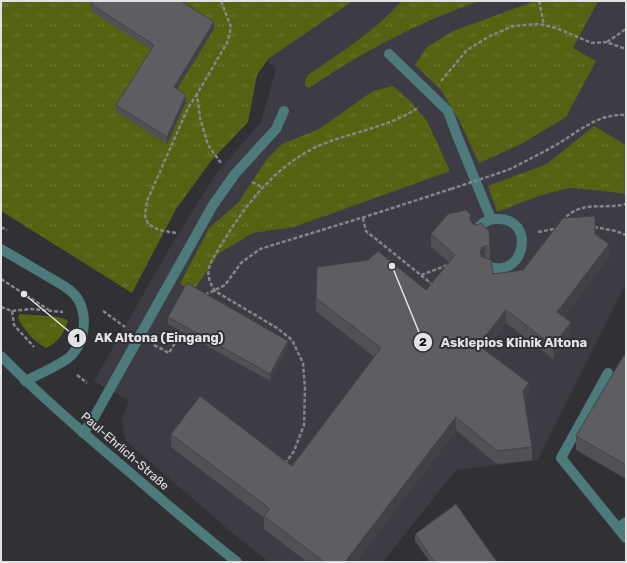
<svg xmlns="http://www.w3.org/2000/svg" width="627" height="563" font-family="Rubik,sans-serif">
  <defs>
    <pattern id="grass-tufts" width="24" height="20" patternUnits="userSpaceOnUse"><rect width="24" height="20" fill="#546211"/><path d="M3 7l-1-3M5 7V3M7 7l1-3M15 17l-1-3M17 17v-4M19 17l1-3" fill="none" stroke="#6c7834"/></pattern>
  </defs>
  <rect width="100%" height="100%" fill="#313034"/>
  <path fill="#3d3b44" d="M210,1H626V284L538,460L456,470L383,562H269L243,542L129,444L124,436L122,420L129,401L94,381L169,249L216,174L261,122L276,69L219,19Z"/>
  <g fill="url(#grass-tufts)">
    <path d="M1,1H353L269,58L257,75L248,122L211,161L176,209L132,293L1,211Z"/>
    <path d="M402,1H480C423,20 362,52 312,86L308,88L305,86V80L308,75C341,52 375,31 402,1Z"/>
    <path d="M535,1H598L573,48L596,61L566,117L521,144L479,163L459,120L441,90L415,65L427,47L453,31Z"/>
    <path d="M393,86L411,102L427,121L450,171L294,227L253,233L219,253L210,267L193,291L180,284L209,228L238,203L267,159L282,144L319,129L373,91Z"/>
    <path d="M594,126L626,145V194L604,191L569,188L541,195L497,212L488,186L547,164Z"/>
    <path d="M20,314L58,317L68,320C64,333 59,342 46,348C32,340 25,331 18,318Z"/>
  </g>
  <g fill="none" stroke-linecap="round" stroke-linejoin="round">
    <g stroke="#858488" stroke-width="2.5" stroke-dasharray="4 2" stroke-linecap="butt">
      <path d="M539,1L544,25"/>
      <path d="M607,42L626,29"/>
      <path d="M441,81L467,50L490,36L513,26L537,24L544,25L556,28L592,43L606,42L626,49"/>
      <path d="M221,163L208,145L200,118L197,94L227,43L231,27L221,1"/>
      <path d="M508,170C526,161 544,152 561,142C581,129 601,113 626,115"/>
      <path d="M252,182L263,188"/>
      <path d="M363,218L366,231L433,285"/>
      <path d="M562,221C581,199 602,210 626,204"/>
      <path d="M1,227L7,230"/>
      <path d="M594,227L616,231L626,235"/>
      <path d="M538,232L559,228"/>
      <path d="M176,233L159,230L148,224L145,216L147,201L188,108L197,94"/>
      <path d="M421,275L448,265"/>
      <path d="M1,279L49,310"/>
      <path d="M205,295L225,285L241,263L260,249L377,213L451,189"/>
      <path d="M1,307L12,311L31,309L63,312"/>
      <path d="M12,311L14,325L34,347"/>
      <path d="M103,311L125,327"/>
      <path d="M154,345L169,353L182,331"/>
      <path d="M77,375L87,383"/>
      <path d="M285,464L294,451L304,425L305,389L303,363L292,340L277,328L215,291C201,270 212,261 223,242C247,202 279,162 323,144C355,131 390,127 419,107"/>
    </g>
    <g stroke="#4d7a7a" stroke-width="10">
      <path d="M389,54L448,111L456,133L491,219"/>
      <path d="M476,232C479,225 487,219 495,219C539,216 524,284 486,265"/>
      <path d="M1,249L64,286C70,290 76,295 79,301C89,321 83,350 64,361C51,369 38,375 25,381"/>
      <path d="M1,356C41,397 84,434 127,470C163,501 199,532 237,562"/>
      <path d="M608,373L561,458L626,538"/>
      <path d="M83,433L92,421L213,205L235,174L276,129L284,111"/>
      <path d="M618,528L626,522"/>
    </g>
    <path stroke="#858488" stroke-width="2.5" stroke-dasharray="4 2" stroke-linecap="butt" d="M451,189L508,170"/>
  </g>
  <g fill="#515054">
    <path d="M91,4L214,29L177,89L186,102L167,144L116,112V105L151,50L91,11Z"/>
    <path d="M471,222L490,246V259L493,274L523,270L595,234L609,257L564,316L571,335L553,359L506,323L485,350L529,396L524,402L532,447V460L497,464L456,430L356,562H307L264,529V518L171,447V434L292,466L374,357L316,311V298L368,260L426,290L449,262L431,247V234Z"/>
    <path d="M168,317L288,348L270,381L168,324Z"/>
    <path d="M626,356V479L576,450V436Z"/>
    <path d="M415,534L497,562H430L415,541Z"/>
  </g>
  <g fill="#424145">
    <path d="M214,22V29L174,94V87Z"/>
    <path d="M186,95V102L167,144V137Z"/>
    <path d="M609,244V257L557,325V312Z"/>
    <path d="M485,246V259L482,260L480,253L482,247Z"/>
    <path d="M506,310V323L478,358V345Z"/>
    <path d="M571,322V335L553,359V346Z"/>
    <path d="M288,341V348L270,381V374Z"/>
    <path d="M529,383V396L523,404V391Z"/>
    <path d="M456,417V430L356,562H345Z"/>
  </g>
  <g fill="#5e5d62" stroke="#424145">
    <path d="M93,1H181L214,22L174,87L186,95L167,137L116,105L154,45L91,4Z"/>
    <path d="M466,210L471,215L470,220L473,224L477,225L481,223L489,231L490,246H485L482,247L480,253L482,257L491,260L493,274L523,270L563,218L595,216V234L609,244L557,312L571,322L553,346L506,310L478,345L529,383L523,391L532,447L497,451L456,417L345,562H324L264,516L270,509L171,434L200,396L292,466L381,348L316,298L317,267L368,260L378,251L426,290L455,255L431,234L448,214Z"/>
    <path d="M187,283L288,341L270,374L168,317Z"/>
    <path d="M624,355L626,356V465L576,436Z"/>
    <path d="M456,504L497,562H433L434,561L415,534Z"/>
  </g>
  <g text-anchor="middle" dominant-baseline="central" stroke-width="4" stroke-linejoin="round" paint-order="stroke">
    <g font-size="12" fill="#e3e2e5" stroke="#313034">
      <text transform="translate(125 451) rotate(41)">Paul-Ehrlich-Straße</text>
    </g>
  </g>
  <path fill="none" stroke="#e3e2e5" stroke-width="1.5" d="M24 294L77 338M392 266L423 342"/>
  <g fill="#e3e2e5" stroke="#313034" stroke-width="1.5">
    <circle cx="24" cy="294" r="4"/>
    <circle cx="392" cy="266" r="4"/>
    <circle cx="77" cy="338" r="10"/>
    <circle cx="423" cy="342" r="10"/>
  </g>
  <g font-size="12" text-anchor="middle" font-weight="bold" fill="#111">
    <text x="77" y="342">1</text>
    <text x="423" y="346">2</text>
  </g>
  <g font-size="13" text-anchor="middle" font-weight="bold" fill="#e3e2e5" stroke="#313034" stroke-width="4" stroke-linejoin="round" paint-order="stroke">
    <text x="159" y="342">AK Altona (Eingang)</text>
    <text x="514" y="347">Asklepios Klinik Altona</text>
  </g>
  <rect width="627" height="563" fill="none" stroke="#e3e2e5" stroke-width="4"/>
</svg>
